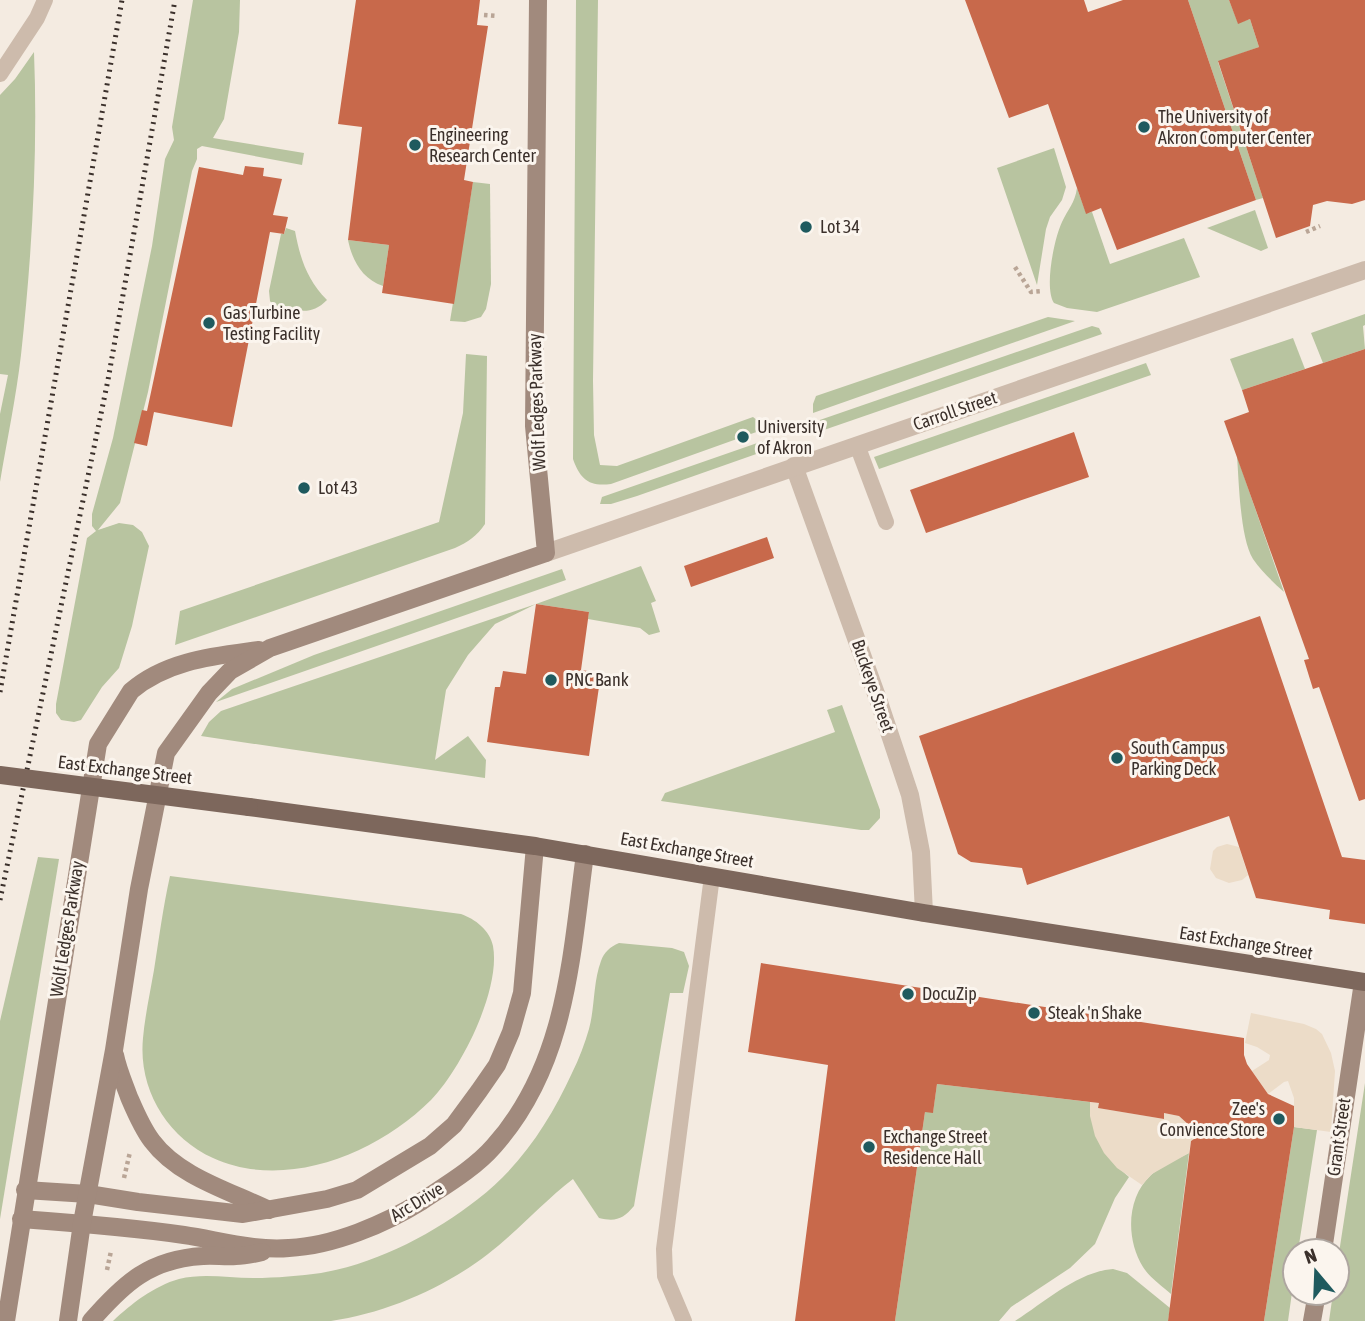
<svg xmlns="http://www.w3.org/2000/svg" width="1365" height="1321" font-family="'Asap Condensed',sans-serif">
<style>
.green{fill:#b8c4a0}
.plaza{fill:#ecdcc8}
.building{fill:#c8694b}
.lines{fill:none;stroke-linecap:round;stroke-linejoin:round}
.path{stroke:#b9a596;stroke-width:4.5;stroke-dasharray:3.5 3.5;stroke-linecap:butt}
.lane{stroke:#cdbbac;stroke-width:16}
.street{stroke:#cdbbac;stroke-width:18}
.secondary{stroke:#a18a7d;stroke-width:18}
.primary{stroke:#7d675c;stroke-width:18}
.rail{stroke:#3b302b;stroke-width:5;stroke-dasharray:2 5;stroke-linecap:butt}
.primary-bridge{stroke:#7d675c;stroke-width:18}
.poi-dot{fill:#1f5a5e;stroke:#fbf5ee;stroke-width:2.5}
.labels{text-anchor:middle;stroke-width:6;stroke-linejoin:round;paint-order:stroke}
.poi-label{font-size:18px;fill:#3b302b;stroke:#fbf5ee;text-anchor:start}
.street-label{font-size:18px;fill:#3b302b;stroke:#fbf5ee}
</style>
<rect width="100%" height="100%" fill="#f4ebe1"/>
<!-- green -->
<g class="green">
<polygon points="193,0 240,0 239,32 224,119 213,138 304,153 302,165 202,146 197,149 197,159 192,171 148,392 120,503 98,530 119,523 133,525 142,532 149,546 132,626 119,668 102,687 81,720 74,722 61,720 56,713 56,704 87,538 96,531 92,526 92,514 113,438 152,246 165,159 174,140 172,127"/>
<path d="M576,0h22l-5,381 1,54 6,30 17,1 136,-49 5,4 4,9 -151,54c-22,3 -31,-5 -38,-25z"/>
<polygon points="1188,0 1229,0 1238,23 1250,19 1259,47 1218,62 1263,198 1256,200"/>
<path d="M34,52c4,101 -2,203 -13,303 -5,43 -14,85 -21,127v-68l8,-39 -8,-1v-279l15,-16z"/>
<polygon points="1054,148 1066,187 1062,200 1050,217 1046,229 1037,285 997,168"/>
<polygon points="473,182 490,184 491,284 486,309 481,317 465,322 450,321"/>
<path d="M1077,188l9,25 6,-1 18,52 74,-26 16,39 -103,35 -30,-4 -13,-5c-10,-15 0,-64 8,-81 6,-13 13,-19 15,-34z"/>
<polygon points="1255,210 1268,248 1261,251 1207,228"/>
<path d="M286,228l9,3c5,27 12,49 32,69 -18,18 -31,9 -54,5l-3,-4 -1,-10 12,-57h3z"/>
<path d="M348,240l41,5 -6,41c-21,-7 -31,-26 -35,-46z"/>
<polygon points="1365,314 1365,325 1363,326 1365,349 1323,363 1311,333"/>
<polygon points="1048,317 1075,321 813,413 813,404 816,396"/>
<polygon points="1092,326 1099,328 1102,334 821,431 814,422"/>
<polygon points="1293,338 1305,369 1242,390 1230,359"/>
<path d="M466,354l21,2 -2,168c-8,12 -17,18 -30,24l-280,97 5,-34 259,-89 24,-109z"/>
<polygon points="1146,363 1151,375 879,469 874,457"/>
<polygon points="763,441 762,452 637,496 611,504 600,504 602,497"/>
<path d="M1237,456l47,136c-11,-10 -22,-20 -31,-33 -13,-21 -14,-77 -16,-103z"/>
<polygon points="641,566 656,601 651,603 660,632 649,635 640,628 588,619 589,612 536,604 495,624 468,655 446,690 435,760 468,736 486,760 485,778 201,736 209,722 221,711 536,604"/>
<polygon points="562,569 566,580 216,702 232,689 314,655"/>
<polygon points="842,705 880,810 880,818 869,830 861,830 661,801 665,793 835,732 827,710"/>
<polygon points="38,857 59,859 0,1219 0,1021"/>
<path d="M170,876l291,38c14,5 29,16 32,32 8,44 -32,123 -62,154 -54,54 -146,91 -218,58 -46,-21 -75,-69 -70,-120 2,-22 7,-45 11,-68 5,-31 9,-63 16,-94z"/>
<path d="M619,943l53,5 12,4 5,14 -6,27h-13l-36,213c-11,13 -18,16 -35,12l-26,-39c-30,23 -55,52 -85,75 -44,34 -102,59 -157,67h-218c18,-17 41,-35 66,-42 24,-6 49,-1 74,-1 22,0 47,-2 68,-5 57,-10 112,-39 157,-74 42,-32 72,-78 94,-126 7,-14 13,-30 17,-44 6,-22 4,-47 12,-68 3,-9 9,-14 18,-18z"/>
<polygon points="1365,1083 1365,1321 1329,1321 1333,1293 1337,1293 1337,1266"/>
<path d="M937,1084l153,18c0,23 21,61 39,75l-14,21 -20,46 -25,24 -59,39 -12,14h-104l30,-209h8z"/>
<polygon points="1294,1127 1317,1130 1298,1251 1295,1251 1295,1271 1288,1321 1264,1321"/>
<path d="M1189,1153l-18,141c-9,-8 -21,-16 -28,-27 -17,-27 -17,-69 8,-92 11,-10 26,-16 38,-22z"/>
<path d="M1113,1269l14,4 43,35 -2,13h-153c30,-19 62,-49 98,-52z"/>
</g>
<!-- plaza -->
<g class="plaza">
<polygon points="1227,844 1239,847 1248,875 1242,880 1229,883 1216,878 1210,869 1213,851 1217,847"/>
<polygon points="1251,1013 1304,1024 1316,1029 1322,1034 1331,1053 1335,1071 1331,1132 1294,1127 1294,1098 1288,1081 1284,1082 1268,1094 1252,1071 1269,1060 1270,1055 1257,1047 1245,1043"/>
<polygon points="1090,1102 1099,1103 1099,1108 1164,1119 1164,1113 1179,1116 1200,1135 1191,1141 1189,1153 1152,1174 1142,1185 1117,1168 1104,1153 1095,1136 1090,1116"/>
</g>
<!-- building -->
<g class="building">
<polygon points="356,0 480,0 477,25 488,26 464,180 473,182 454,304 382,293 389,245 348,240 362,127 338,124"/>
<polygon points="965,0 1084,0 1088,12 1123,0 1188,0 1256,200 1117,250 1101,208 1086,214 1048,104 1009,118"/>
<polygon points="1229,0 1365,0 1365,200 1352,204 1327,201 1313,205 1310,226 1276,238 1218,61 1259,47 1250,19 1238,24"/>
<polygon points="245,166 264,168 263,176 282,179 273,215 288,217 284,234 270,232 232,427 154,412 147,446 134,443 142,410 147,411 199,167 243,175"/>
<polygon points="1365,349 1365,799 1359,801 1319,687 1313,689 1304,660 1309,659 1224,421 1249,412 1242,390"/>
<polygon points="1074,432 1089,477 926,533 910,490"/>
<polygon points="767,537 774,558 691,587 684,566"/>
<polygon points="536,604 589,612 581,670 601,673 589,756 487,742 495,687 500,687 503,671 526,674"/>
<polygon points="1260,616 1342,857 1365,860 1365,924 1329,919 1330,910 1256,898 1229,816 1027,885 1022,868 971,862 958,854 919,736"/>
<polygon points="761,963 1244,1038 1244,1055 1247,1064 1268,1094 1294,1106 1294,1127 1264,1321 1168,1321 1191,1141 1200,1135 1179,1116 1164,1113 1164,1119 1098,1108 1099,1103 937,1084 933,1113 925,1112 895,1321 795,1321 828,1065 748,1052"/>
</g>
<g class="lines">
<!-- path -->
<g class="path">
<polyline points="484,15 497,16"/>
<polyline points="1306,232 1320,226"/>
<polyline points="1015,267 1031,292 1043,291"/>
<polyline points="124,1178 130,1152"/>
<polyline points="107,1270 111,1251"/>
</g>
<!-- lane -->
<g class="lane">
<polyline points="0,74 37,18 45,0"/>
<polyline points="857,445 886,522"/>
<polyline points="684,1321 665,1276 664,1249 712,876"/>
</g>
<!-- street -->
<g class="street">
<polyline points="794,466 879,702 910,795 921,852 924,913"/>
<polyline points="546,553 1365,270"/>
</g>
<!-- secondary -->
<g class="secondary">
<path d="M115,1055c3,15 9,28 14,42 6,14 13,31 23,44 27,36 78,50 117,69"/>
<polyline points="25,1190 88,1194 138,1202 243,1214 327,1199 357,1190 430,1146 454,1125 479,1091 497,1065 511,1032 522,993 535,846"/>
<path d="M21,1219c55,4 109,8 163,16 34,5 70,16 105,13 44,-2 96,-24 133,-47 24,-16 53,-33 72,-55 73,-82 77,-189 91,-292"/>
<polyline points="1323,1251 1363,982"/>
<path d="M6,1321l92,-577 33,-53c36,-31 84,-35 128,-41"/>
<polyline points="68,1321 82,1223 114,1050 139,889 166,753 209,693 230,671 270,648 546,553 534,426 538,0"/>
<path d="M91,1321c33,-38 59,-62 112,-65 11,-1 22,1 33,0 8,0 18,-2 26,-4"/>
<polyline points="1312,1321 1317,1293"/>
</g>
<!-- primary -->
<polyline class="primary" points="249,807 535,846 924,913 1365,982"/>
<!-- rail -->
<g class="rail">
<polyline points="0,692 122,0"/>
<polyline points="0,900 108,380 175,0"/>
</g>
<!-- primary-bridge -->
<polyline class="primary-bridge" points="0,775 249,807"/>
</g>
<!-- markers -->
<g class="poi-dot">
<circle cx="1144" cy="127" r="7"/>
<circle cx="415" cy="145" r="7"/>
<circle cx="806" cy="227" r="7"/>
<circle cx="209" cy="323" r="7"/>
<circle cx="743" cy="437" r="7"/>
<circle cx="304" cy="488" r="7"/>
<circle cx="551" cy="680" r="7"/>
<circle cx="1117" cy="758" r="7"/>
<circle cx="908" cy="994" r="7"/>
<circle cx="1034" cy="1013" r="7"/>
<circle cx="1279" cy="1119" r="7"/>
<circle cx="869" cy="1147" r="7"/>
</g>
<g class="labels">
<!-- poi labels -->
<g class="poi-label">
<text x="1158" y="123">The University of<tspan x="1158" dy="21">Akron Computer Center</tspan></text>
<text x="429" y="141">Engineering<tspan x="429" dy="21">Research Center</tspan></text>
<text x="820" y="233">Lot 34</text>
<text x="223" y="319">Gas Turbine<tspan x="223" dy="21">Testing Facility</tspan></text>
<text x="757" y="433">University<tspan x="757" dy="21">of Akron</tspan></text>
<text x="318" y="494">Lot 43</text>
<text x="565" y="686">PNC Bank</text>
<text x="1131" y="754">South Campus<tspan x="1131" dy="21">Parking Deck</tspan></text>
<text x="922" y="1000">DocuZip</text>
<text x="1048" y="1019">Steak 'n Shake</text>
<text x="1265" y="1115" text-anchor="end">Zee's<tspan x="1265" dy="21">Convience Store</tspan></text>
<text x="883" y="1143">Exchange Street<tspan x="883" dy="21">Residence Hall</tspan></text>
</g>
<!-- street labels -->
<g class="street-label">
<text transform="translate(537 402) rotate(-92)" y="6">Wolf Ledges Parkway</text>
<text transform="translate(955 411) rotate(-19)" y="6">Carroll Street</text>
<text transform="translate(873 686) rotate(71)" y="6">Buckeye Street</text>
<text transform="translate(125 770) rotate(7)" y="6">East Exchange Street</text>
<text transform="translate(687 850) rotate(10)" y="6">East Exchange Street</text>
<text transform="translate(67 929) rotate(-81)" y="6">Wolf Ledges Parkway</text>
<text transform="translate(1246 943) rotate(9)" y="6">East Exchange Street</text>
<text transform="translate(1339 1137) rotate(-82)" y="6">Grant Street</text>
<text transform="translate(417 1202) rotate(-31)" y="6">Arc Drive</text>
</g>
</g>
<!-- north arrow -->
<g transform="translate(1316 1272) rotate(341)"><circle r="33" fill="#fbf5ee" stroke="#aea6a0" stroke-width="2"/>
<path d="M0-5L12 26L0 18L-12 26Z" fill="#1f5a5e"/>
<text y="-10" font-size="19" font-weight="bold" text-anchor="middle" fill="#3b302b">N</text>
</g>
</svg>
